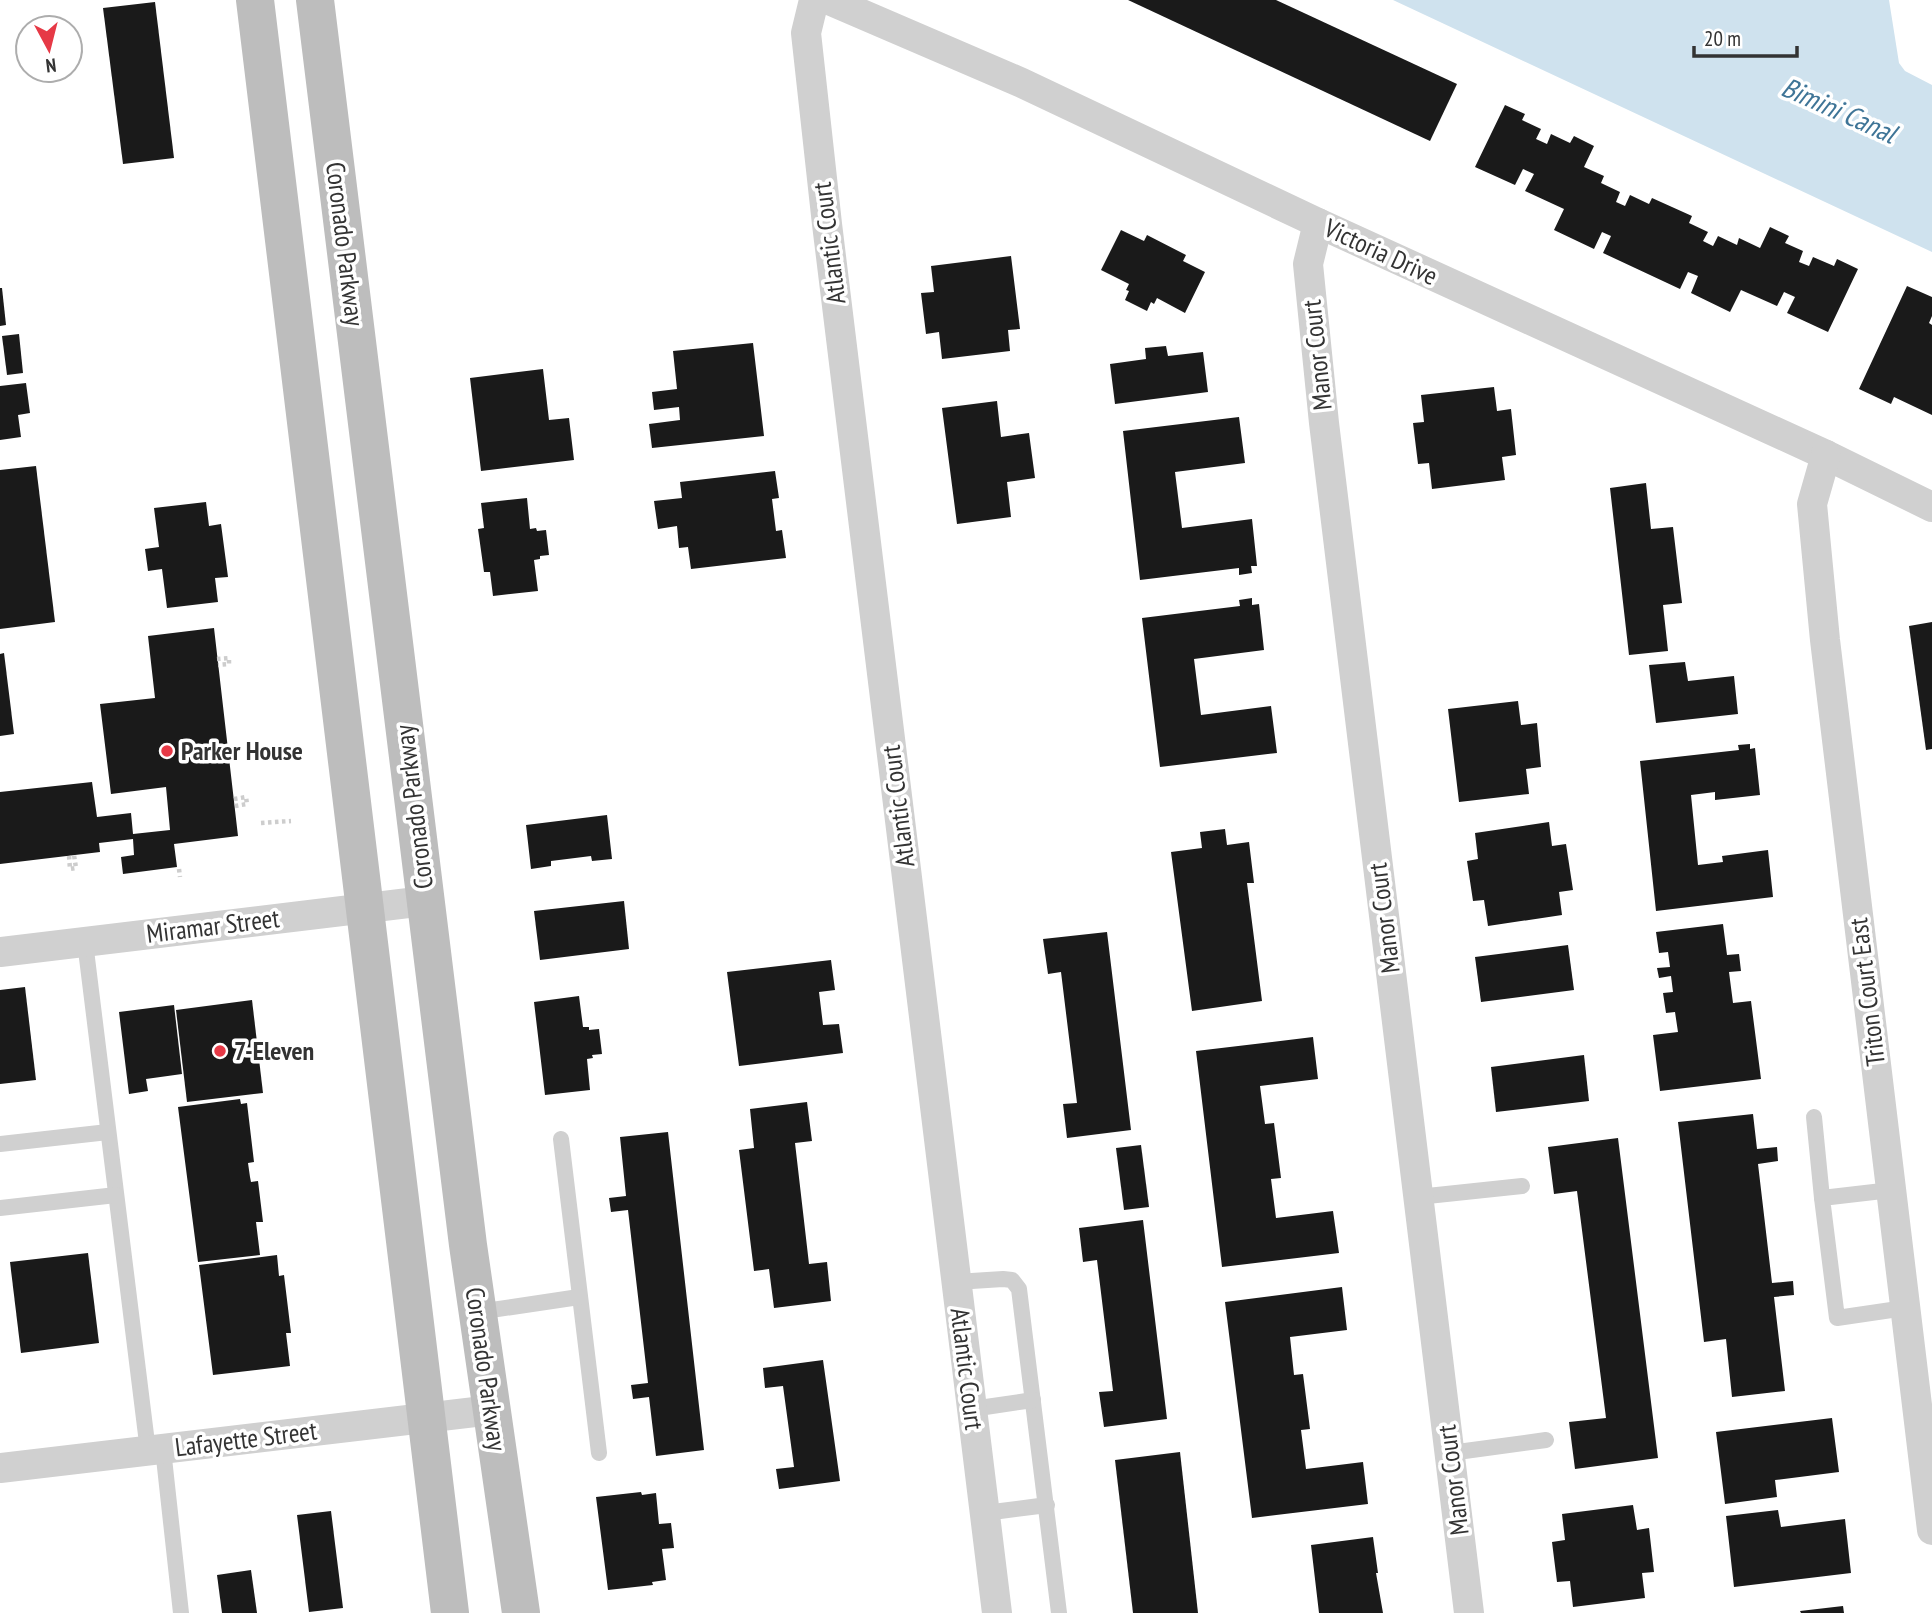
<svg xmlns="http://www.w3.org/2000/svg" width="1932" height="1613" font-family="'PT Sans Narrow',sans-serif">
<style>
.water{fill:#cfe2ee}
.building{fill:#1a1a1a}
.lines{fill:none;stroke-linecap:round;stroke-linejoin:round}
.path{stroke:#cdcdcd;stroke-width:4.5;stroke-dasharray:3.5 3.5;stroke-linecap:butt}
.lane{stroke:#d0d0d0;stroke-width:16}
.street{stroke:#d0d0d0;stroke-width:30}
.secondary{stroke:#bdbdbd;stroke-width:38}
.poi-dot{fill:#e63946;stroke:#fff;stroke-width:2.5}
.labels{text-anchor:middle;stroke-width:7;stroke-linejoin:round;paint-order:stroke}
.street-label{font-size:26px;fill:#333;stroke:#fff}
.poi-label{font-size:26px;font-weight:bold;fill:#333;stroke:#fff;text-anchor:start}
.water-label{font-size:28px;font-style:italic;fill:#3f7597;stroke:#fff}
</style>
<rect width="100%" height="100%" fill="#fff"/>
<!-- water -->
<polygon class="water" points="1393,0 1889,0 1899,63 1905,71 1932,85 1932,252"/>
<!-- building -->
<g class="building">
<polygon points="1128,0 1276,0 1457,84 1430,141"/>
<polygon points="155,2 174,158 123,164 103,8"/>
<polygon points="1505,105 1525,114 1522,120 1541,129 1536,139 1547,144 1551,134 1570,143 1574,136 1594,146 1584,167 1604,176 1601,183 1620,192 1616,202 1625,206 1630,195 1649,204 1652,198 1692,216 1689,223 1708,232 1703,241 1713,246 1718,236 1737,245 1739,238 1760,248 1770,227 1789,236 1785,243 1803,251 1799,262 1809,266 1813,257 1834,266 1837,259 1858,269 1828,332 1787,313 1795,297 1784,292 1777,306 1741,290 1730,312 1691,293 1698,276 1688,272 1680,289 1603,253 1611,236 1602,232 1594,249 1554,230 1564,209 1525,191 1534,174 1523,169 1515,185 1475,167"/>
<polygon points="1121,230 1144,241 1147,235 1186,255 1183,261 1205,272 1185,313 1157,298 1154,304 1151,302 1147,311 1125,300 1129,291 1126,290 1129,284 1101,270"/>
<polygon points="1011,256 1020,329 1008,330 1010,351 942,359 939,332 926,334 921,293 934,292 931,266"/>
<polygon points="1907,286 1932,297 1932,316 1929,323 1932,325 1932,415 1894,397 1891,404 1859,389"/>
<polygon points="0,288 2,288 6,325 0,326"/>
<polygon points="19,334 23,373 7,375 2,336"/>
<polygon points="753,343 764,436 652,448 649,424 680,420 679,407 654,410 652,392 677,389 673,351"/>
<polygon points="1166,346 1168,356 1203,352 1208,392 1115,404 1110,364 1146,359 1145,348"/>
<polygon points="543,369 549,420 569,418 574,460 481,471 470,378"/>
<polygon points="26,383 30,413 18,415 21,437 0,440 0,386"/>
<polygon points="1494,387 1497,411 1511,409 1516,455 1502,457 1505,480 1432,489 1429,463 1418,464 1413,423 1424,422 1421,395"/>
<polygon points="997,401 1001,437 1029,433 1035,478 1007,482 1011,517 957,524 942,408"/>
<polygon points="1239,417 1245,463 1175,472 1182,528 1252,519 1257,566 1251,566 1252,573 1239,575 1239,568 1140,580 1123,431"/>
<polygon points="36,466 55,622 0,629 0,470"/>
<polygon points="775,471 779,498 772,499 776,531 782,530 786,558 691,569 688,547 679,548 677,526 658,529 654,501 682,498 680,482"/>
<polygon points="1646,483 1651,529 1673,527 1682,603 1663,605 1668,651 1629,655 1610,488"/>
<polygon points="527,498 530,529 536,528 537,531 546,530 549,555 540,556 540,559 534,560 538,591 493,596 490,572 484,572 478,529 484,528 481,503"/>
<polygon points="206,502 209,526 221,524 228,577 215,578 218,602 167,608 162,569 148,571 145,549 159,547 154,508"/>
<polygon points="1252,598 1252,605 1259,604 1264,650 1194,659 1201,715 1271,706 1277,753 1160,767 1142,618 1240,606 1239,600"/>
<polygon points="1932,622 1932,749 1926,750 1909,626"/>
<polygon points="214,628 238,836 174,844 177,867 123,874 121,857 134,855 133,839 99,843 100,852 0,864 0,792 92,782 97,817 131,813 133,834 170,830 166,787 111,794 100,704 155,698 148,636"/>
<polygon points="4,653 14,734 0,736 0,654"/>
<polygon points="1685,662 1688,681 1734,676 1738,714 1656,723 1649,665"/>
<polygon points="1518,701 1521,725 1537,723 1541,767 1526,769 1529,794 1459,802 1448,709"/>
<polygon points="1750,744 1750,749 1755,748 1760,795 1715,800 1715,792 1691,795 1698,865 1723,862 1722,856 1768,850 1773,897 1656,911 1640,761 1739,750 1738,745"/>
<polygon points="607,815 612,859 592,861 591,856 551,861 551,866 531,869 526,825"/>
<polygon points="1549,822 1552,846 1566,844 1573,890 1559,892 1562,915 1488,926 1484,900 1473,901 1467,861 1478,859 1475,833"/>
<polygon points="1225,829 1227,845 1249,842 1254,883 1247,883 1262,1001 1192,1011 1171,852 1202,848 1200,832"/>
<polygon points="624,901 629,949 540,960 534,911"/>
<polygon points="1723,924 1727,955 1739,954 1741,971 1729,972 1733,1003 1751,1001 1761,1079 1660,1091 1653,1035 1678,1032 1675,1012 1666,1013 1663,993 1673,992 1671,976 1659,978 1657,968 1670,967 1668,952 1659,953 1656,932"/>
<polygon points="1107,932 1131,1130 1067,1138 1063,1104 1077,1103 1061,972 1048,974 1043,939"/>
<polygon points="1568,945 1574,990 1481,1002 1475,957"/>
<polygon points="831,960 835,990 819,992 823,1025 839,1024 843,1053 739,1066 727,972"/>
<polygon points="25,987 36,1080 0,1084 0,990"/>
<polygon points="579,996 583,1027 589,1027 589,1030 599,1029 602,1054 592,1055 593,1058 587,1059 590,1090 545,1095 534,1002"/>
<polygon points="252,1000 263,1093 187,1102 176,1010"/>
<polygon points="174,1005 182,1074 146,1079 148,1091 129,1094 119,1012"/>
<polygon points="1313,1037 1318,1079 1260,1086 1265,1124 1274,1123 1281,1178 1271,1179 1276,1218 1333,1211 1339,1253 1222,1267 1196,1051"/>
<polygon points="1584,1055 1589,1101 1496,1112 1491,1067"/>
<polygon points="240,1099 241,1104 247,1103 254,1162 248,1163 250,1177 251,1182 258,1181 263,1222 256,1222 260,1255 198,1262 178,1107"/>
<polygon points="807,1102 812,1141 795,1143 809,1264 827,1262 831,1301 774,1308 769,1269 754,1271 739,1150 754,1148 750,1109"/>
<polygon points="1753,1114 1757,1149 1777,1147 1778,1161 1758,1164 1772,1283 1793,1281 1794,1295 1774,1297 1785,1391 1732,1397 1726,1339 1704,1342 1678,1122"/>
<polygon points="668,1132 704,1450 656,1456 649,1397 633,1399 631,1385 648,1383 628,1210 611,1212 609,1198 626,1196 620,1137"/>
<polygon points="1618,1138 1658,1458 1575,1469 1569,1422 1606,1418 1577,1191 1554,1194 1548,1147"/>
<polygon points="1141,1145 1149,1207 1124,1210 1116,1148"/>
<polygon points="1143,1220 1167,1419 1104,1427 1099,1392 1113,1391 1097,1260 1083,1262 1079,1228"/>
<polygon points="88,1253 99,1343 21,1353 10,1262"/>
<polygon points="277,1255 279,1276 284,1275 291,1333 286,1333 290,1366 213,1375 199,1265"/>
<polygon points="1342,1287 1347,1330 1290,1337 1294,1375 1303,1374 1310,1429 1301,1430 1306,1469 1363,1462 1368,1504 1252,1518 1225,1302"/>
<polygon points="823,1360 840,1481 779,1489 776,1469 794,1467 783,1386 765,1388 763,1368"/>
<polygon points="1832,1418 1839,1472 1775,1480 1777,1497 1725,1504 1716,1432"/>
<polygon points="1180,1452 1198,1613 1133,1613 1115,1460"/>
<polygon points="641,1492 642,1495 656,1493 659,1524 671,1523 674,1548 662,1549 666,1580 652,1582 653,1585 608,1590 596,1497"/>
<polygon points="1633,1505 1637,1530 1649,1528 1654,1572 1642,1573 1645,1598 1573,1607 1570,1581 1557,1582 1552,1542 1565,1540 1562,1514"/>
<polygon points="1778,1510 1781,1527 1845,1519 1851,1573 1734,1587 1726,1516"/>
<polygon points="331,1511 343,1608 309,1612 297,1515"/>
<polygon points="1373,1537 1378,1573 1376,1573 1383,1613 1319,1613 1311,1545"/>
<polygon points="251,1570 257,1613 222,1613 217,1575"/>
<polygon points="1843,1606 1844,1613 1801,1613 1800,1611"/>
</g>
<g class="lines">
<!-- path -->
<g class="path">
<polyline points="217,659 229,658 229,664 218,665"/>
<polyline points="234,799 246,797 247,804 235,806"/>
<polyline points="261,823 291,821"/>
<polyline points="69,856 70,869 76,868 74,855"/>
<polyline points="179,869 180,877"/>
</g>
<!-- lane -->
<g class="lane">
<polyline points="85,942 148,1451"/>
<polyline points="1814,1117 1822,1198"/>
<polyline points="561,1139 599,1453"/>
<polyline points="0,1144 108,1132"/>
<polyline points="1891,1190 1822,1198 1837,1318 1905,1308"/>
<polyline points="1418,1197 1522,1186"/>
<polyline points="0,1208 116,1195"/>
<polyline points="956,1282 1003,1279 1012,1280 1019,1289 1059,1613"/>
<polyline points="478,1312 579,1297"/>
<polyline points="972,1409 1033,1400"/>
<polyline points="163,1449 181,1613"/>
<polyline points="1450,1453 1546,1440"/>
<polyline points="985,1513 1047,1505"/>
</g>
<!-- street -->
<g class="street">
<polyline points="814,0 806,33 827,224 997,1613"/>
<polyline points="829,0 1022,83 1318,223 1826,455 1932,507"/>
<polyline points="1318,223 1308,264 1324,423 1469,1613"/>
<polyline points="1826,455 1812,504 1825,640 1932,1530"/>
<polyline points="0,952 425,901"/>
<polyline points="0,1468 492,1410"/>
</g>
<!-- secondary -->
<g class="secondary">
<polyline points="255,0 450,1613"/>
<polyline points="315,0 468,1245 521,1613"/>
</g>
</g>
<!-- markers -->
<g class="poi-dot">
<circle cx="167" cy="751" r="7"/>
<circle cx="220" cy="1051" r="7"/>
</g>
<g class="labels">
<!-- street labels -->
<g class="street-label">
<text transform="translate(829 243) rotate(-97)" y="9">Atlantic Court</text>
<text transform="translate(345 244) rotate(83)" y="9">Coronado Parkway</text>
<text transform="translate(1381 252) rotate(25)" y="9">Victoria Drive</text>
<text transform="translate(1317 355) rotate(-96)" y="9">Manor Court</text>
<text transform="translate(898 806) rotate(-97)" y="9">Atlantic Court</text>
<text transform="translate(414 807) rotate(-97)" y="9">Coronado Parkway</text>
<text transform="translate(1384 918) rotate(-97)" y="9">Manor Court</text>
<text transform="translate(213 926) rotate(-7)" y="9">Miramar Street</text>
<text transform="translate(1867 992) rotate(-97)" y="9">Triton Court East</text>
<text transform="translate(486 1369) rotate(82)" y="9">Coronado Parkway</text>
<text transform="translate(967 1369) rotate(83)" y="9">Atlantic Court</text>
<text transform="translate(246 1439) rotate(-7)" y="9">Lafayette Street</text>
<text transform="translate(1453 1480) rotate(-97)" y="9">Manor Court</text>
</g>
<!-- poi labels -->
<g class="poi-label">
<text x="181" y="760">Parker House</text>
<text x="234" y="1060">7-Eleven</text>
</g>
<!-- water labels -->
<g class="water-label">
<text transform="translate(1839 110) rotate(24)" y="10">Bimini Canal</text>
</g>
</g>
<!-- north arrow -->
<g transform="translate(49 49) rotate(173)"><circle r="33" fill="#ffffff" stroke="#adadad" stroke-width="2"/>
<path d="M0-5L12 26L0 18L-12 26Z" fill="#e63946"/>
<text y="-10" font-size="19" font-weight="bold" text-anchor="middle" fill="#333333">N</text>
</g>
<!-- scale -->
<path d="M1694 46v10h103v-10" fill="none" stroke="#333333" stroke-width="3.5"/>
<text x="1704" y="46" font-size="21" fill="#333333" stroke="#ffffff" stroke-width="5" paint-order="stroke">20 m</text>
</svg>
